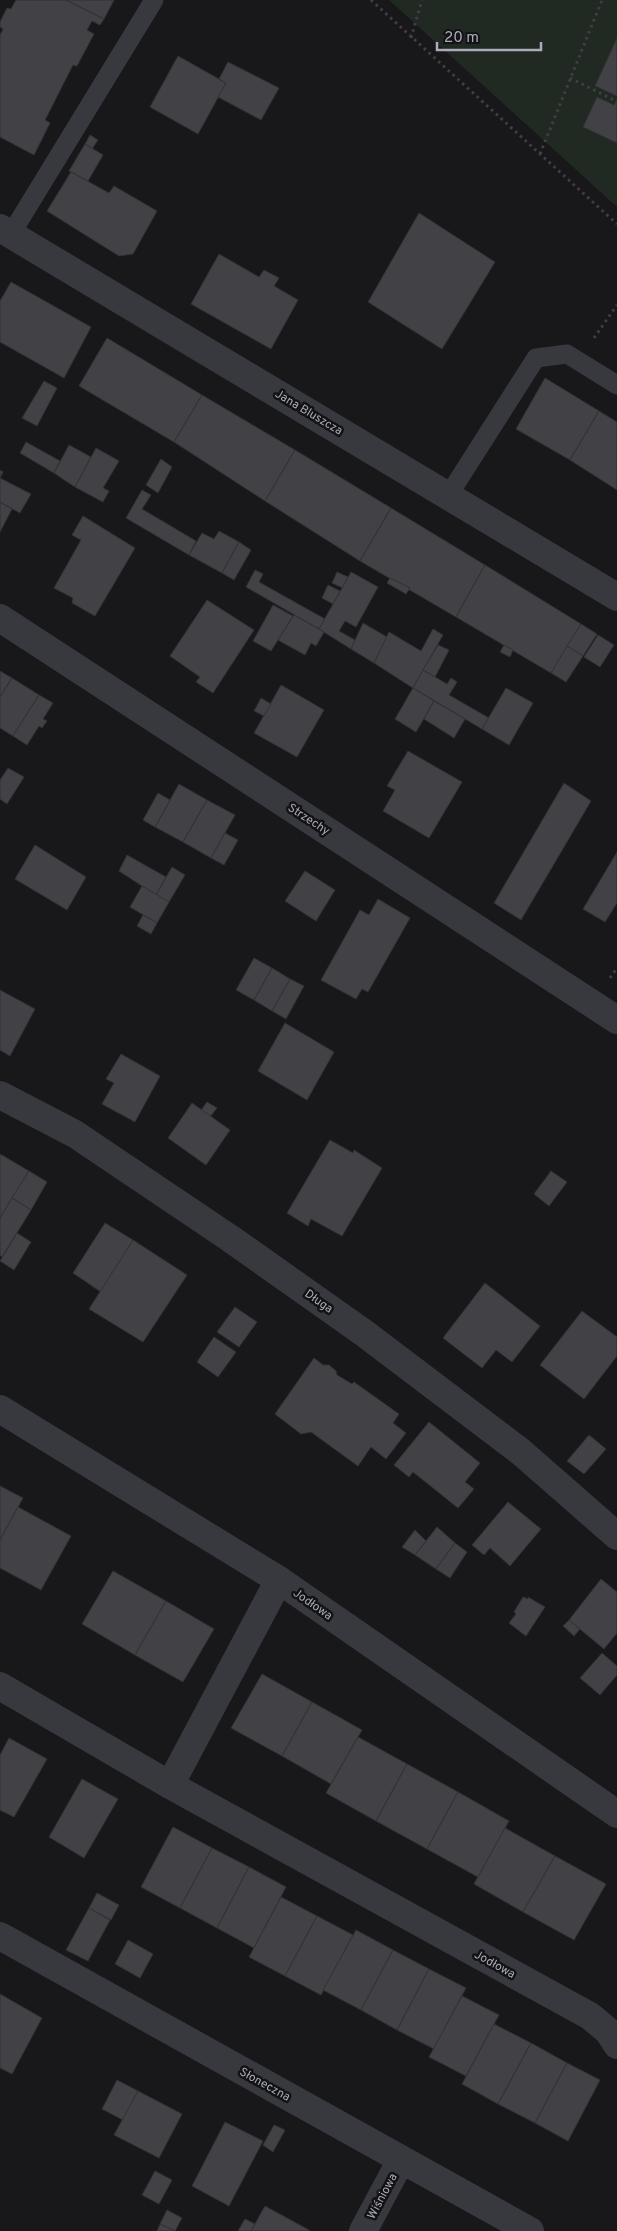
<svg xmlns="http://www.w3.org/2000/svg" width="617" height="2231" font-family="Overpass,sans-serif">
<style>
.green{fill:#212923}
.building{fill:#424146;stroke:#323135}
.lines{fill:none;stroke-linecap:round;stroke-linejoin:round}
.path{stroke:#3f3f45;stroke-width:3;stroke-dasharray:2.5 4;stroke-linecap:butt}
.service{stroke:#38393e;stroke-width:19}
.minor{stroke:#38393e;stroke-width:28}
.labels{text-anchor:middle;stroke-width:5;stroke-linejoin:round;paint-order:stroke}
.street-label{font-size:12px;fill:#aaacb8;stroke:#131214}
</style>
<rect width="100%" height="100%" fill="#181719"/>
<!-- green -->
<polygon class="green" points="389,0 617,0 617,207"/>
<!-- building -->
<g class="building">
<polygon points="16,0 66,0 104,19 100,25 92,21 87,30 94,34 77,66 73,65 45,120 50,123 34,155 0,137 0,35 3,29 0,27 0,22 7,8 11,9"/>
<polygon points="66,0 114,0 104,19"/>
<polygon points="617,38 617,96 595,86"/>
<polygon points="178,56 226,83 198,134 150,107"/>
<polygon points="228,62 279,88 261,120 218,97 226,83 219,79"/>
<polygon points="597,97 614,105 617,99 617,143 583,127"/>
<polygon points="90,135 98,140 92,149 85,144"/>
<polygon points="85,144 103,155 88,181 69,171"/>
<polygon points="71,172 109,193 114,186 157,211 133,254 119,256 47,211"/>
<polygon points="419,213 495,262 442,349 368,302"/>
<polygon points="219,254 259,277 264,270 279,278 274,286 298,300 271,349 191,304"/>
<polygon points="11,282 91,327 64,378 0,342 0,301"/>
<polygon points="107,338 202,395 174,442 79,386"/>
<polygon points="545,378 599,411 570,460 516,429"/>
<polygon points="44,381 57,388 37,426 22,418"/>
<polygon points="202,395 295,450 265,501 174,442"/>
<polygon points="599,411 617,422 617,490 570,460"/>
<polygon points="26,442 60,461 54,473 20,453"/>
<polygon points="69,445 91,457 75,487 54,473"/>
<polygon points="96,448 119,461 103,488 109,491 103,502 75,487"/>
<polygon points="295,450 391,508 360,561 265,501"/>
<polygon points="161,459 172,467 158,493 146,485"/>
<polygon points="0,470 3,472 0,478 31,494 20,513 0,502"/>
<polygon points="142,490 151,495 142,509 196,541 189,555 126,518"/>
<polygon points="0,502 12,509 0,532"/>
<polygon points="391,508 485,565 456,617 360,561"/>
<polygon points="83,516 135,548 95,616 72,603 73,598 54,588 81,540 72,535"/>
<polygon points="219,531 239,542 222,573 189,555 202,533 214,539"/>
<polygon points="239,542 251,550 234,580 222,573"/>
<polygon points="485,565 581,624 551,673 456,617"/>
<polygon points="255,570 263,574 259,582 325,619 319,629 246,587"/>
<polygon points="337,572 348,577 343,588 332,583"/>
<polygon points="351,572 378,587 356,627 345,621 339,631 355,640 351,649 319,629"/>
<polygon points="390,578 410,588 406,594 387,583"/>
<polygon points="328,585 340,591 333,604 322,598"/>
<polygon points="207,600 254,630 213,693 196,682 200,677 170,656"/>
<polygon points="273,605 293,616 271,651 253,641"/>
<polygon points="294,615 324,632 316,646 311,643 305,655 278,640"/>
<polygon points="363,623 387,637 374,663 351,649"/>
<polygon points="581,624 597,634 583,656 567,646"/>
<polygon points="433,629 443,635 413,688 374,663 389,632 421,651"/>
<polygon points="598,635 614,645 600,667 584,657"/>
<polygon points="438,645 449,650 435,677 423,670"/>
<polygon points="504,645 513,650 510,657 500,652"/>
<polygon points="567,646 583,656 566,682 551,673"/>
<polygon points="423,670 447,684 451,678 457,682 449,695 489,718 482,729 413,688"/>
<polygon points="0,671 12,678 0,697"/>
<polygon points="12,678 39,695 13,736 0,728 0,697"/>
<polygon points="281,685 324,710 297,757 254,733"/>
<polygon points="413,688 434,701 416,732 395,719"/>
<polygon points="506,688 533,703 509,745 482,729"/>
<polygon points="39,695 53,703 43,719 47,721 42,728 39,726 27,745 13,736"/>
<polygon points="261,698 271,704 264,716 254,711"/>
<polygon points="434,701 465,719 454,738 424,719"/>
<polygon points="408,751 462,782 429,838 383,811 395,790 387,786"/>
<polygon points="8,768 24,777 7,804 0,799 0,780"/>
<polygon points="564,783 591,801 521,920 494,903"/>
<polygon points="179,784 207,800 183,842 155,827"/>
<polygon points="158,793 170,800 155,827 143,820"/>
<polygon points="207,800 235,815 211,858 183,842"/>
<polygon points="225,833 238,840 224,865 211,858"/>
<polygon points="35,845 86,877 67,910 15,879"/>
<polygon points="617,852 617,903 605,922 583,909"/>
<polygon points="127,855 166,877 156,895 119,871"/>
<polygon points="172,867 185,875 169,902 156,895"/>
<polygon points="305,871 335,890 316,921 285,901"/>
<polygon points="142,886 169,902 157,923 130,907"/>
<polygon points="378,899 410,918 368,992 362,989 356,999 321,980 360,910 369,915"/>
<polygon points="143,915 157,923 151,934 137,926"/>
<polygon points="254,958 272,968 254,1000 236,990"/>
<polygon points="272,968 290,979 272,1011 254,1000"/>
<polygon points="290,979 304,986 286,1019 272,1011"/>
<polygon points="0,990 35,1009 10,1056 0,1050"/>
<polygon points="285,1023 334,1052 307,1100 258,1071"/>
<polygon points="121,1054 160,1076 135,1122 102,1104 114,1083 106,1079"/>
<polygon points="207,1102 217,1108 210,1117 201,1110"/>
<polygon points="192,1103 230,1130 206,1165 168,1138"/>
<polygon points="330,1140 353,1153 354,1150 382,1168 342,1236 311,1219 308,1226 287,1213"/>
<polygon points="0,1154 29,1171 0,1218"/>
<polygon points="29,1171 47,1182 31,1210 12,1198"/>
<polygon points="551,1171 567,1182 549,1206 534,1194"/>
<polygon points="12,1198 31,1210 2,1257 0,1255 0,1218"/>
<polygon points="105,1223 133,1240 101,1292 73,1273"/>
<polygon points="17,1233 31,1242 14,1270 0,1261"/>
<polygon points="133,1240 187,1275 143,1342 89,1309"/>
<polygon points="485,1283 540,1326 512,1362 496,1350 482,1368 443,1338"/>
<polygon points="235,1307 257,1322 239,1347 217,1332"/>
<polygon points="582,1311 617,1337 617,1356 584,1399 540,1365"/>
<polygon points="214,1337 236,1352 218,1377 197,1362"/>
<polygon points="314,1358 323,1365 329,1365 336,1371 337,1375 352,1384 354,1382 399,1414 393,1423 406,1433 386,1459 371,1447 358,1466 311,1432 301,1434 275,1414"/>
<polygon points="429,1422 480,1463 465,1482 474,1489 458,1508 413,1472 409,1477 394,1465"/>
<polygon points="589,1435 606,1449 584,1474 567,1461"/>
<polygon points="0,1486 23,1498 0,1540"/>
<polygon points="508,1502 541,1529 510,1566 490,1548 484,1555 472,1545"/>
<polygon points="18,1507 71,1536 41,1590 0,1568 0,1540"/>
<polygon points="437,1527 455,1543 436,1569 415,1555"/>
<polygon points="415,1530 426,1541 415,1555 402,1547"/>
<polygon points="455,1543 467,1552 450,1578 436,1569"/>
<polygon points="113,1571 166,1601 135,1655 82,1624"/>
<polygon points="601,1579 617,1592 617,1633 604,1649 569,1620"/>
<polygon points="523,1597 528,1599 528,1597 545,1607 526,1636 509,1623 516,1614 514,1612"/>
<polygon points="166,1601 214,1629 183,1682 135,1655"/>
<polygon points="569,1620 580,1629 574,1636 563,1626"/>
<polygon points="602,1653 617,1666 617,1675 600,1695 580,1678"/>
<polygon points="262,1674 312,1702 282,1756 231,1728"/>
<polygon points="312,1702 362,1730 331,1784 282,1756"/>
<polygon points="358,1737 407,1764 376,1821 326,1793"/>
<polygon points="9,1738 47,1759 14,1817 0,1810 0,1755"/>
<polygon points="407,1764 458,1792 427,1849 376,1821"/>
<polygon points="82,1779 118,1799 84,1858 49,1837"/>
<polygon points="458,1792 509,1821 478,1877 427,1849"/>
<polygon points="173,1827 212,1848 180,1908 141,1887"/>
<polygon points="505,1828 555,1856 523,1912 474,1884"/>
<polygon points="212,1848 249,1867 217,1928 180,1908"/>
<polygon points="555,1856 606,1884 574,1940 523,1912"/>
<polygon points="249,1867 286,1887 254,1948 217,1928"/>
<polygon points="97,1893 119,1905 111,1920 89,1908"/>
<polygon points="281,1897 317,1916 285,1976 249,1957"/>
<polygon points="89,1908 110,1920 88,1961 66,1950"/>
<polygon points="317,1916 353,1935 321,1995 285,1976"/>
<polygon points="356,1930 393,1950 361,2010 323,1990"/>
<polygon points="128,1940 153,1954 140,1978 115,1964"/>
<polygon points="393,1950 429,1969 397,2030 361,2010"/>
<polygon points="429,1969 466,1988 434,2049 397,2030"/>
<polygon points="0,1994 42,2018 12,2074 0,2068"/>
<polygon points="462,1996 499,2015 466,2076 429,2057"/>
<polygon points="494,2024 531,2043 498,2104 462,2084"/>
<polygon points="531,2043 567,2063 535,2123 498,2104"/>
<polygon points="567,2063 600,2080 568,2141 535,2123"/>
<polygon points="117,2080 138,2091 123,2120 102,2109"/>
<polygon points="138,2091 182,2114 159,2158 114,2135"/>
<polygon points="225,2122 263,2141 229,2206 192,2186"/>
<polygon points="274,2125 285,2130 273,2152 263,2145"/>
<polygon points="155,2171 172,2180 159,2204 142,2195"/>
<polygon points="265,2206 309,2230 309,2231 251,2231"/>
<polygon points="167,2210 182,2218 175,2231 160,2224"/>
<polygon points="245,2219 255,2224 251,2231 238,2231"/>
<polygon points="160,2224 175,2231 157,2231"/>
</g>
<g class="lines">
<!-- path -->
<g class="path">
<polyline points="371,0 617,224"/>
<polyline points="411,38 422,0"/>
<polyline points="570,78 616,101"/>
<polyline points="540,154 602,0"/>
<polyline points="594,338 617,305"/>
<polyline points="610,978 617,968"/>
</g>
<!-- service -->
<g class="service">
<polyline points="11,234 154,0"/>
<polyline points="448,496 536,358 567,354 617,385"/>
</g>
<!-- minor -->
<g class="minor">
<polyline points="0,228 617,597"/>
<polyline points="0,618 617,1020"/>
<polyline points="0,1095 75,1134 231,1239 364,1333 521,1452 617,1536"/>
<polyline points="0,1409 279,1580 617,1814"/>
<polyline points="0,1686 170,1785 590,2016 608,2031 617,2045"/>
<polyline points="170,1785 279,1580"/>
<polyline points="0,1936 530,2231"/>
<polyline points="363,2231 401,2160"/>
</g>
</g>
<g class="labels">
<!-- street labels -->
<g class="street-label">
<text transform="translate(309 412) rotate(31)" y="4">Jana Bluszcza</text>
<text transform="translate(309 819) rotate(33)" y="4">Strzechy</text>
<text transform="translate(319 1301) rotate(35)" y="4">Długa</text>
<text transform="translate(313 1604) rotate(35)" y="4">Jodłowa</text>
<text transform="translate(495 1964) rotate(29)" y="4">Jodłowa</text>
<text transform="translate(265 2084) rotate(29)" y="4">Słoneczna</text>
<text transform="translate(382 2196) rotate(-62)" y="4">Wiśniowa</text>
</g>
</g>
<!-- scale -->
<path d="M437 42v8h104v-8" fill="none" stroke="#aaacb8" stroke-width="2.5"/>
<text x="444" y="42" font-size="15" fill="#aaacb8" stroke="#131214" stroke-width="4" paint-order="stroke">20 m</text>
</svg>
